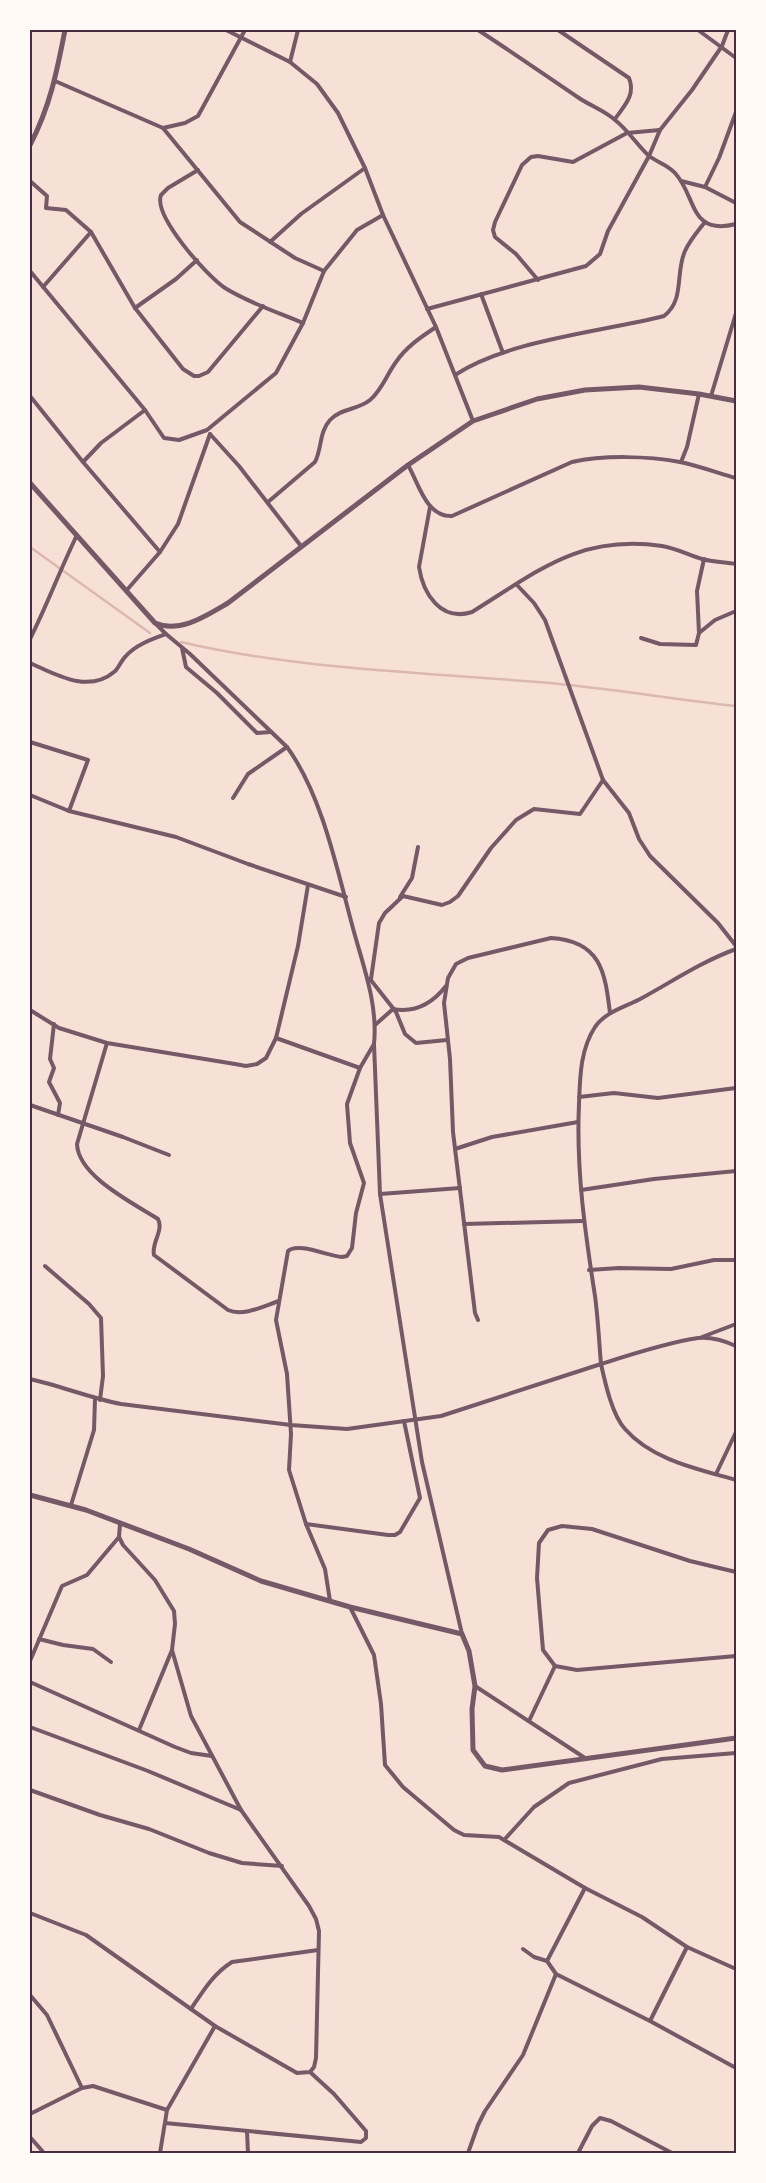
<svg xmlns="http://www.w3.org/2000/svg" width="766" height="2183" font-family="Lora,serif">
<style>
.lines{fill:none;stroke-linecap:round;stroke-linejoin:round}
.stream{stroke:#dcb8b0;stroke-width:2.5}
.minor{stroke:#755966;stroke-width:4}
.tertiary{stroke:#755966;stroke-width:5}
.neatline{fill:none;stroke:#4a2c40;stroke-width:2}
</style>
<rect width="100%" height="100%" fill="#f7e1d7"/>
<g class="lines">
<!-- stream -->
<g class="stream">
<polyline points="30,547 150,633"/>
<path d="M181,642c114,27 240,30 356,40 67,5 133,17 199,24"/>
</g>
<!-- minor -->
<g class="minor">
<polyline points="226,30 290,62 317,84 338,113 365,168 383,215 436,327 473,421"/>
<path d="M478,30c34,22 67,45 101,68 12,8 26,13 36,22 13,10 22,25 34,36 8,6 19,9 26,17 22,24 14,63 61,51"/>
<path d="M558,30l71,48c7,17 -5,28 -14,41"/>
<polyline points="698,30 736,58"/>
<polyline points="290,62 298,30"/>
<polyline points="55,81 163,128 240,222 295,258 324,271"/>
<polyline points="163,128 185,123 198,116 245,30"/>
<path d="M198,170l-30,18 -7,7c-8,21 46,81 64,93 24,15 52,24 78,35"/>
<polyline points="30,181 47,196 46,208 66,210 91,232 135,308 183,369 194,376 199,376 208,372 263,306"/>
<polyline points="681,181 705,187 736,203"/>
<polyline points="705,187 719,158 736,112"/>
<polyline points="270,242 301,214 365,168"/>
<polyline points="30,271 145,410 164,438 179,440 207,430 276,373 303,323 324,271 357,230 383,215"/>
<polyline points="538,280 516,254 495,237 493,230 495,222 522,165 531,157 538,156 573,162 627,133 660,130"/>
<polyline points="43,287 91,232"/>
<polyline points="481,294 503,353"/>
<polyline points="135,308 176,279 197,260"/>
<polyline points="427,309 586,266 600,254 608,231 649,156 660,130 692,90 722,46 728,30"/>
<path d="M455,375c53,-35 146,-43 209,-59 21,-16 11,-43 21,-65 5,-11 13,-20 20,-29"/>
<polyline points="30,396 83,462 160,552"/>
<polyline points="711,396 736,313"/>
<polyline points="210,434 239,466 301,546"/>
<polyline points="83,462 101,443 145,410"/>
<polyline points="681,462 687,447 699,394"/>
<path d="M408,465c11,19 18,52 44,51l120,-54c31,-7 76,-6 108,0 19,4 38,11 56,16"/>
<path d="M268,502l47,-40c7,-13 4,-30 15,-42 11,-12 28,-10 40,-20 12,-10 17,-26 26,-38 10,-15 25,-25 40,-35"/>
<path d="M430,507l-11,60c4,27 22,55 53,45 65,-40 107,-78 190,-66 13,2 27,9 40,13 11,3 23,3 34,5"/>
<polyline points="517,585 534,603 545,620 603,780 629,813 639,839 650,856 718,923 736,946"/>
<polyline points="126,591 160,552 178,524 210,434"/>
<path d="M155,623l11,11 24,20 97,93c36,49 51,127 67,185 10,36 24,74 20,112l6,150 42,268 40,172"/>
<polyline points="699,633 697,591 704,559"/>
<polyline points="641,638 660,644 696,645 699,633 715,620 736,611"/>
<path d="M30,639c17,-34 30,-69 47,-104"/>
<polyline points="182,648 186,667 217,693 257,733 271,732"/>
<path d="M30,663c25,11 58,31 84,9 4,-3 7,-11 11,-15 10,-12 27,-18 41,-23"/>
<polyline points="30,742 88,760 69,811"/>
<polyline points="30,795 69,811 176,837 248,864 346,897"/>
<polyline points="233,798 248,774 287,747"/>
<polyline points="400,897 412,878 418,847"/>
<path d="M736,949c-33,12 -63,32 -94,49 -16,9 -36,13 -47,29 -15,23 -15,51 -16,77 -3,65 6,128 16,192 3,22 4,45 6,68 28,-9 68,-22 97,-26 12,-1 27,3 38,8"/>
<polyline points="370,979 396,1012 405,1034 416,1043 447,1040"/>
<polyline points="371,979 379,923 385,913 403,896 442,905 450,902 458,896 491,848 516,820 534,809 580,814 603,780"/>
<polyline points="30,1010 59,1028 107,1043 235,1064 246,1066 257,1064 266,1058 276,1038 298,946 308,885"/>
<polyline points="54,1024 50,1059 54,1068 49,1082 60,1103 58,1115"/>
<path d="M375,1025l18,-16c22,4 39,-5 53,-23"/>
<polyline points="276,1038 360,1068"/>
<path d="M107,1043l-30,101c1,32 56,59 81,75 6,12 -7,24 -4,36l74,55c15,7 36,-4 51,-9"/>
<polyline points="579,1097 614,1093 658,1098 736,1088"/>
<polyline points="30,1105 123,1137 169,1155"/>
<polyline points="455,1149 492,1137 578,1122"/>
<polyline points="581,1190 654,1179 736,1171"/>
<polyline points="380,1194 460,1188"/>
<polyline points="464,1224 583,1221"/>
<polyline points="45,1266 89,1304 101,1318 103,1376 100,1400"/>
<polyline points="589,1270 619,1268 671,1269 714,1260 736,1260"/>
<path d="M478,1320l-3,-7 -22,-181 -3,-73 -6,-56 4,-25 8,-14 12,-6 83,-20c50,3 54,34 59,75"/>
<polyline points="702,1337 736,1324"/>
<path d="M30,1379c31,7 60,19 91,25l170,21 56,4 94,-13 160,-52c4,18 11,51 24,65 27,31 73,40 111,51"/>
<polyline points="716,1474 736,1432"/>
<polyline points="71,1505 94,1430 95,1399"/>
<polyline points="306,1524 388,1535 395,1535 400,1532 420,1498 404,1421"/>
<polyline points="736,1572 690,1561 592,1529 562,1526 548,1530 539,1543 537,1578 543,1650 555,1666 577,1670 736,1656"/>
<path d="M330,1601l-5,-32 -19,-45 -17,-54 2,-36 -4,-60 -11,-54 12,-69c10,-9 40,5 54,6l5,-1 5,-8 4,-35 8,-30 -14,-40 -3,-39 13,-36 14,-24"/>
<polyline points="350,1607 374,1655 381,1704 385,1765 403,1787 454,1830 464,1835 499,1837 504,1840 585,1888 642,1917 687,1947 736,1969"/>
<polyline points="39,1639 63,1645 93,1649 111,1662"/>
<polyline points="30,1661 62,1586 87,1575 119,1537"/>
<polyline points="30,1682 175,1747 191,1753 212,1756"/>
<polyline points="475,1686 585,1758"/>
<polyline points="529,1721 555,1666"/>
<polyline points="30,1727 148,1771 241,1810"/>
<polyline points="139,1730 172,1650"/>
<polyline points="30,1790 100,1815 149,1829 209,1853 242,1863 282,1866"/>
<polyline points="30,1813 30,1819"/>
<polyline points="504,1840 534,1807 569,1783 662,1759 736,1753"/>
<polyline points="30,1913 86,1935 215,2026 297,2073 310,2072 314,2067 316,2058 319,1931 316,1919 309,1906 241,1810 191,1716 172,1650 175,1624 174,1611 155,1580 123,1545 119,1537 120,1524"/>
<polyline points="523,1949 534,1957 547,1961 556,1974 650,2021 736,2068"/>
<polyline points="547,1961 585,1888"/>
<polyline points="30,1995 47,2015 82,2088"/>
<path d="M191,2009c12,-18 22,-35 41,-47l86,-12"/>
<polyline points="650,2021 687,1947"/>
<polyline points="30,2114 82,2088 93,2086 167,2110"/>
<polyline points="165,2123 361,2142 366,2138 366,2131 334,2094 310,2072"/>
<polyline points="247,2131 248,2153"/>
<polyline points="30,2137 44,2153"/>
<polyline points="160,2153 167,2110 215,2026"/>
<polyline points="468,2153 478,2125 485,2111 523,2055 556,1974"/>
<polyline points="578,2153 592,2126 600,2118 611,2121 672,2153"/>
</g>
<!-- tertiary -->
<g class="tertiary">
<path d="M30,145c20,-38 27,-74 35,-115"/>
<path d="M30,483l125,140c25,11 52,-8 73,-20l180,-138 65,-44 64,-22 48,-9 54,-3 60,7 37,7"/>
<polyline points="30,1495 86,1510 189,1549 261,1581 350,1607 462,1634 469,1651 475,1686 472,1709 473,1750 485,1766 502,1770 736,1738"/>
</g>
</g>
<!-- border -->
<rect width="766" height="2183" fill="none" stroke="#fffaf5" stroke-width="62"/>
<rect x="31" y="31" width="704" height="2121" class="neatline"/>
</svg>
